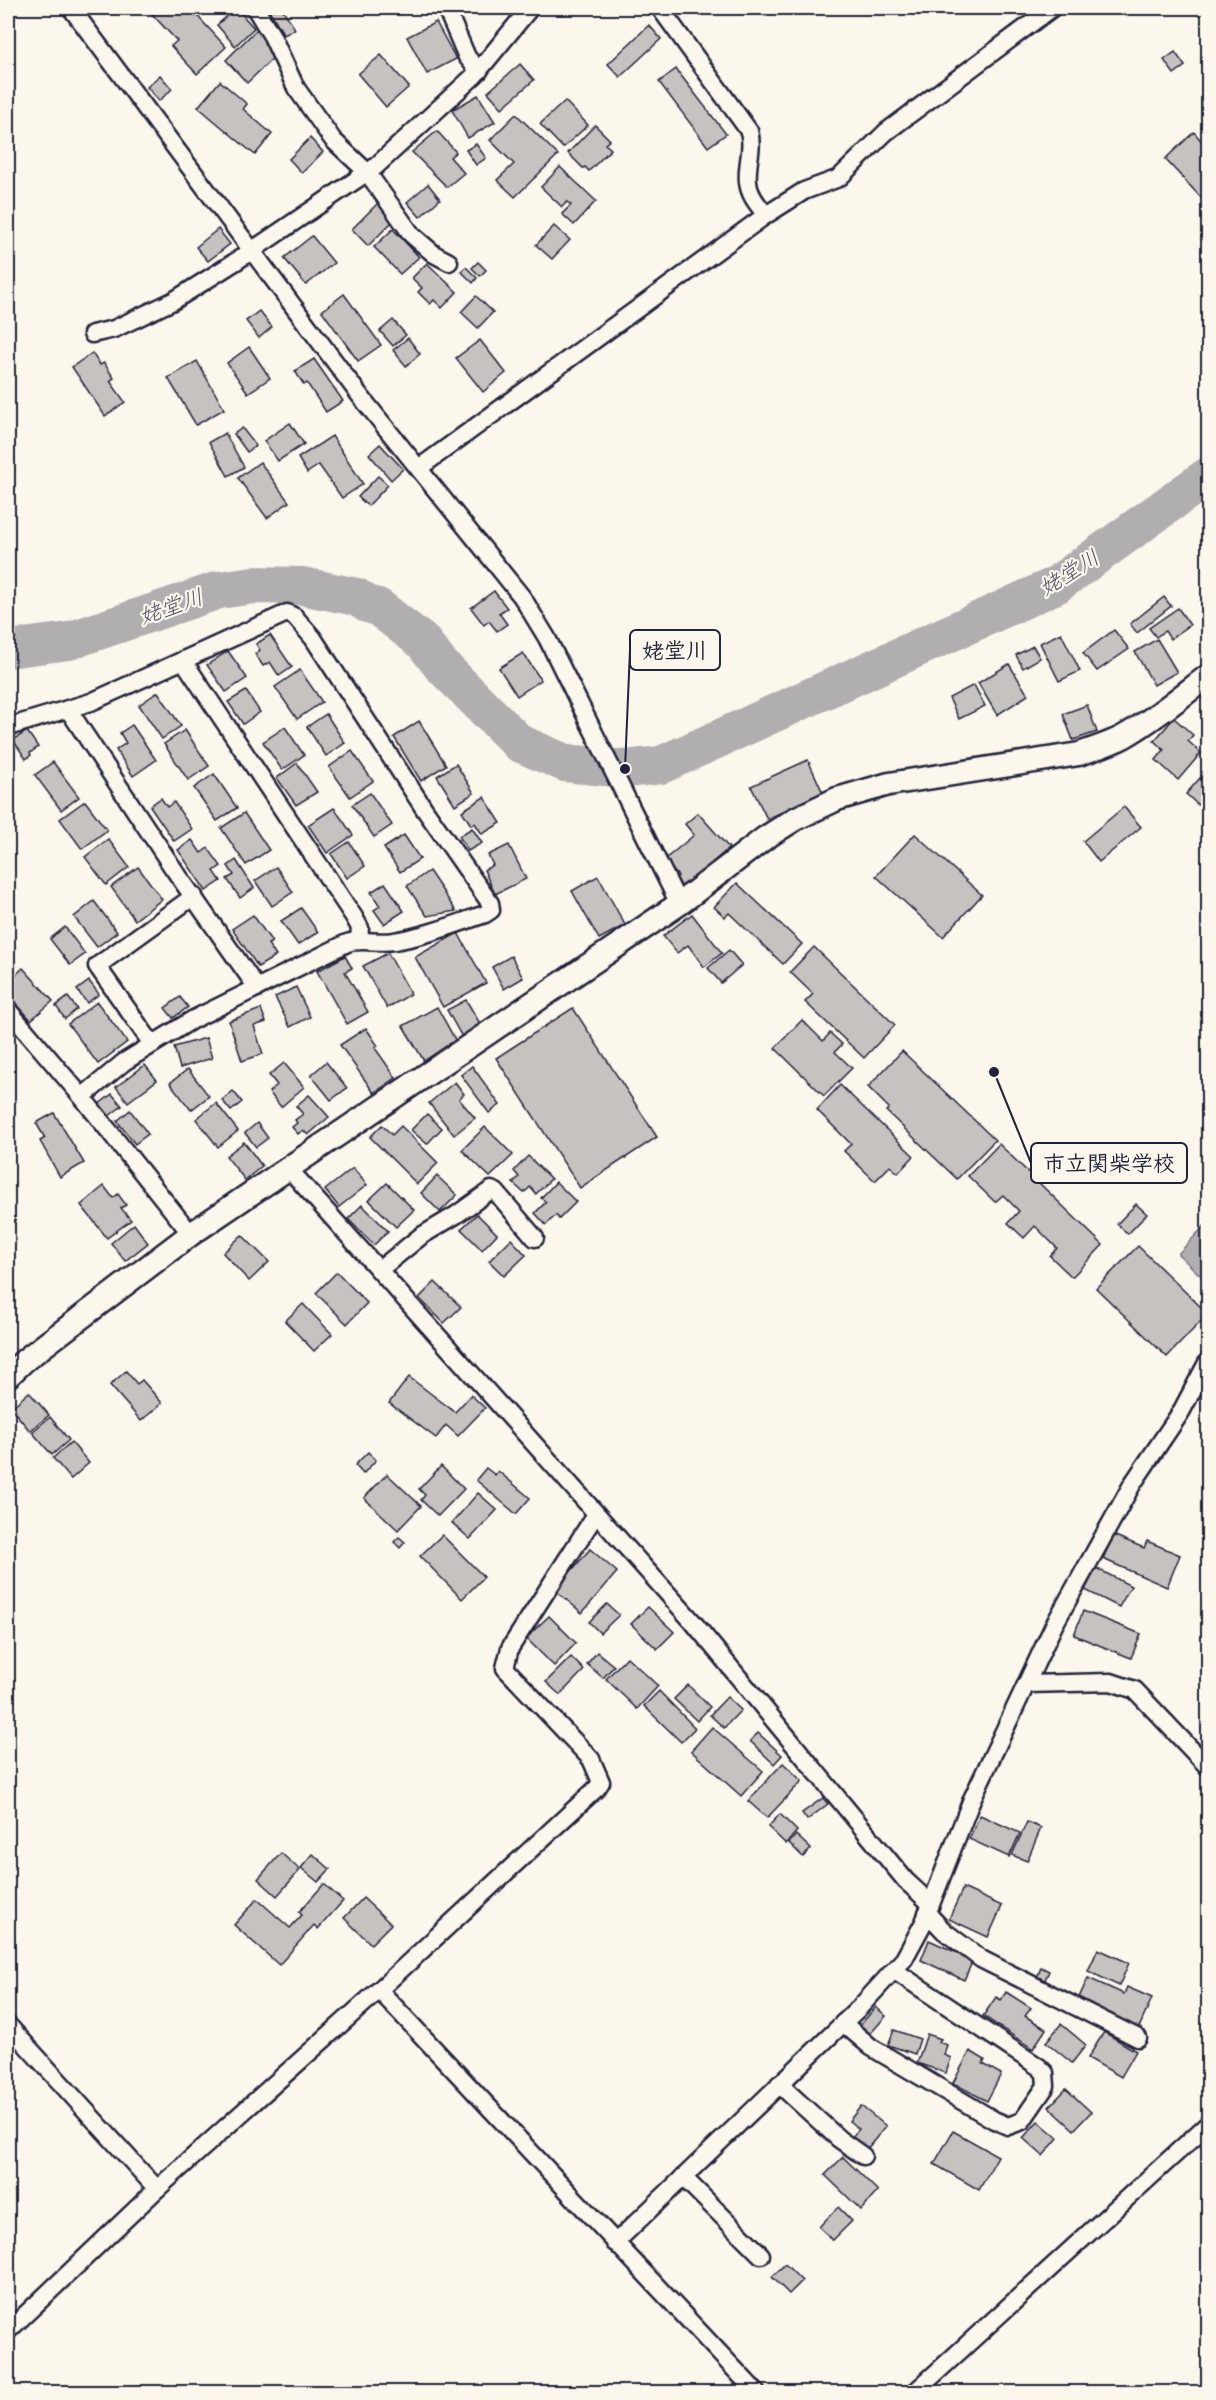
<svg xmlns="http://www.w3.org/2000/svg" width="1216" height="2400" font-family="Dekko,'Klee One',sans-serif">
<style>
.water{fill:#b1aeb0;stroke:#787681;stroke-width:1.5}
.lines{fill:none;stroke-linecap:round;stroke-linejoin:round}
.river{stroke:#b1aeb0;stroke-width:38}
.building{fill:#c6c2c0;stroke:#22223b;stroke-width:1.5}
.street-casing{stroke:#22223b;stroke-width:21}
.secondary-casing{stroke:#22223b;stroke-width:27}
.street{stroke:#fbf7ec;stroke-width:16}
.secondary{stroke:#fbf7ec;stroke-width:22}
.labels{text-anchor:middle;stroke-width:4.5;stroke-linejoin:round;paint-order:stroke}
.water-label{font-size:22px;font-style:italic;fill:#545364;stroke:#fbf7ec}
.leader{fill:none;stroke:#22223b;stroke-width:2}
.callout-dot{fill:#22223b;stroke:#fbf7ec;stroke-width:2}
.callout{fill:#fbf7ec;stroke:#22223b;stroke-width:2}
.callout-label{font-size:22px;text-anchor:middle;font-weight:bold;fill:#22223b}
</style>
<rect width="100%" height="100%" fill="#fbf7ec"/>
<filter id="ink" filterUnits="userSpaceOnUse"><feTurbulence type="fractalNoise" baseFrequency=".0167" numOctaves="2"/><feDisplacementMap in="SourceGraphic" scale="12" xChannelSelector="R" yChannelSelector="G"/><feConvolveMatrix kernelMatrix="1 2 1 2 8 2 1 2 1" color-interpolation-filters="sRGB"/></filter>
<g filter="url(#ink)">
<!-- water -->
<polygon class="water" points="1208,1222 1208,1272 1203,1278 1178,1254"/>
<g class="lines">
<!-- river -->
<polyline class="river" points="8,649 69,641 219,590 254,585 302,586 357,597 367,604 378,607 423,642 440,664 519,743 565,763 625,769 661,765 1056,585 1208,476"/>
</g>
<!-- building -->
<g class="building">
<polygon points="134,8 145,8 140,14"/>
<polygon points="160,8 190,8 226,47 197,74 171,46 177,41 152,14"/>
<polygon points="236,8 254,28 235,46 217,25"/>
<polygon points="268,8 282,8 295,29 284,35"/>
<polygon points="436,22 456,59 427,74 407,37"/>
<polygon points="649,25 661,39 620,77 608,64"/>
<polygon points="257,29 268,40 264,44 276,55 247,83 226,60"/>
<polygon points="1175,52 1185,66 1174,74 1164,60"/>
<polygon points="381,55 409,87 386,107 358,74"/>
<polygon points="520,64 534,80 502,108 488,92"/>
<polygon points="676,69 726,134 708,147 659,82"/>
<polygon points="160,75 172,89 159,101 147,87"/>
<polygon points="220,81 247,104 243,109 272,134 255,155 198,107"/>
<polygon points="478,95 495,122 468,138 452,110"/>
<polygon points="565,101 588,125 563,148 540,124"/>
<polygon points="516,114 558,155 515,197 497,180 514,164 490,140"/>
<polygon points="595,125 610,140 605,144 611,149 589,171 585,167 583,168 568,153"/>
<polygon points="437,131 456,152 450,157 464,173 447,187 412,152"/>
<polygon points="1194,132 1202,142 1207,137 1208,139 1208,205 1165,159"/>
<polygon points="310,138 323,152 302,173 289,159"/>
<polygon points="476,144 486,158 476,165 466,150"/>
<polygon points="560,167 596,201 574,225 562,214 571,205 567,202 562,207 541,187"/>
<polygon points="428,184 440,199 420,217 407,202"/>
<polygon points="378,203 394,220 368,246 352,229"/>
<polygon points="554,226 570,240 552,259 536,245"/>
<polygon points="218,229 230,244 208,261 196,247"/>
<polygon points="393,229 419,257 400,274 374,247"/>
<polygon points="312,236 334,263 306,285 284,258"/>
<polygon points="478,262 486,270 480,276 472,268"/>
<polygon points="427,263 457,292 442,308 434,300 430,304 418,292 422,288 412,278"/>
<polygon points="466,267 477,278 473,283 461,271"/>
<polygon points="344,294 381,345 358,361 322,311"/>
<polygon points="476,296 493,312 478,328 461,312"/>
<polygon points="259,311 272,327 259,338 246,321"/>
<polygon points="393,320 406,335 393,346 380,331"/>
<polygon points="408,338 420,354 406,366 393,350"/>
<polygon points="480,340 506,373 483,392 456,358"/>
<polygon points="249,347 270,378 248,393 227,363"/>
<polygon points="92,353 100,365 104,363 114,378 110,381 125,402 105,416 72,367"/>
<polygon points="314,359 343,401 326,412 307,383 304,385 295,371"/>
<polygon points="197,361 224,409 196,425 168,378"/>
<polygon points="290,423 304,444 278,461 264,441"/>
<polygon points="242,428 256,446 247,452 234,434"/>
<polygon points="225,433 244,467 228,476 209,442"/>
<polygon points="332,436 363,484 342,498 319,465 307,473 298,458"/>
<polygon points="380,444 403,469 391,480 369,454"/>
<polygon points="260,462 289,502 267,518 238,478"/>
<polygon points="378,476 388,485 368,506 358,497"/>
<polygon points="494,591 507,608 499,613 507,624 497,631 489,621 484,625 471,608"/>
<polygon points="1164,597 1171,606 1137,633 1130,624"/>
<polygon points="1178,608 1190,625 1170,639 1165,631 1156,637 1149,628"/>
<polygon points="1114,630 1129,649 1097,671 1083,653"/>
<polygon points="1061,633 1080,671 1059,681 1040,643"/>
<polygon points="270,635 292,667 279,676 270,662 263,666 255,654 260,650 256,644"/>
<polygon points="1157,639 1177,672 1154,685 1135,652"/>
<polygon points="1033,646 1040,658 1023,668 1016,655"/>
<polygon points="228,651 247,678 226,692 207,665"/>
<polygon points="523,653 541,680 517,696 499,668"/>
<polygon points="1009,664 1028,695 997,715 978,683"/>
<polygon points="300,670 322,702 297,719 275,687"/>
<polygon points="974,685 985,706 959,719 949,698"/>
<polygon points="246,691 260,712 243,724 228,702"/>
<polygon points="158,692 181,726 162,739 139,705"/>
<polygon points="1087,705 1097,732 1073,740 1063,714"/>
<polygon points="326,714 345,743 326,756 307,727"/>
<polygon points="1174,718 1193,735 1188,741 1201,753 1178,780 1156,760 1164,750 1154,741"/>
<polygon points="419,721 446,765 421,781 394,737"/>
<polygon points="132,725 156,760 133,776 116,750 126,743 120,733"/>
<polygon points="285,727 304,755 282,770 263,742"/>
<polygon points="185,730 209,766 188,780 164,744"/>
<polygon points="27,731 38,747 30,753 31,755 26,759 13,740"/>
<polygon points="352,751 373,781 350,797 329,767"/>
<polygon points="808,760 823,793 767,819 751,786"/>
<polygon points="53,762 79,797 61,810 35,775"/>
<polygon points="297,763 317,792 296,805 277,778"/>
<polygon points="456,764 474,793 455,805 437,776"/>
<polygon points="214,774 237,808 217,821 194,788"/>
<polygon points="1200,778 1208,785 1208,814 1186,794"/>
<polygon points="370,793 392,825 374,837 352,805"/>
<polygon points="484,797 501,823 482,834 475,823 471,825 462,811"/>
<polygon points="161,798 167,807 174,802 192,829 174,841 150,806"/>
<polygon points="85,801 107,830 82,849 60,819"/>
<polygon points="1124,807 1141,827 1099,862 1083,841"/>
<polygon points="334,808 353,835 327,853 308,825"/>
<polygon points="244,813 269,850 246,865 221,828"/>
<polygon points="698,813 729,848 683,888 675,878 678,876 664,860 694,835 685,824"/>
<polygon points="472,828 482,843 468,851 459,836"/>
<polygon points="915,834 982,895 943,937 876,876"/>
<polygon points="404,835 420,859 400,872 384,848"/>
<polygon points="108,839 129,867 106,885 85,857"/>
<polygon points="192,840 201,853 208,848 221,866 214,871 221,881 206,891 178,850"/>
<polygon points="349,842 365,866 347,878 331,854"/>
<polygon points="509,845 526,879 495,894 484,870 493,865 488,855"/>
<polygon points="236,860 254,888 240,898 227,879 234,875 228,866"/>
<polygon points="138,867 162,899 135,920 111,887"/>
<polygon points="276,867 293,892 272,906 255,881"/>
<polygon points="429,871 456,911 427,916 407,886"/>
<polygon points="598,876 625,925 599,939 572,891"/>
<polygon points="385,883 404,911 384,924 374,910 380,906 371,892"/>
<polygon points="737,883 802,944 783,964 729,913 725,917 714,907"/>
<polygon points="94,901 117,932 97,947 74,917"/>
<polygon points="301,908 318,932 298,945 281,921"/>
<polygon points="692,914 722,953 704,967 688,945 677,953 663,936"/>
<polygon points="253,915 272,942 268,944 276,956 258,967 232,929"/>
<polygon points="65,927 85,954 70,965 50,939"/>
<polygon points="458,933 486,983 443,1007 415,957"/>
<polygon points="814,947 895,1025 864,1058 805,1002 813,994 790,972"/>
<polygon points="729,950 742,965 721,983 708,968"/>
<polygon points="388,953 411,994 387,1008 363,966"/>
<polygon points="345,956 352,968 345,972 368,1012 347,1024 317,971"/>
<polygon points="511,956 523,978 504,989 492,967"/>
<polygon points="23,968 53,1001 31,1020 8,994 8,982"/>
<polygon points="89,981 99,994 87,1003 77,990"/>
<polygon points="296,987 310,1017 290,1027 275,997"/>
<polygon points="68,997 77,1009 65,1019 56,1006"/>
<polygon points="180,997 188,1007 173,1018 165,1008"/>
<polygon points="466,1000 482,1027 462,1037 447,1010"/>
<polygon points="97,1002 127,1042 98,1064 68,1024"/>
<polygon points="437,1007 457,1043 424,1061 403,1026"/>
<polygon points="573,1008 657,1137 580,1188 496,1058"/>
<polygon points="261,1009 266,1022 254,1026 263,1054 242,1061 229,1021"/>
<polygon points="802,1020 823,1041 830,1033 842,1044 835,1052 852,1068 824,1096 775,1048"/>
<polygon points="366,1028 378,1046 375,1048 396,1078 374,1093 340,1045"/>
<polygon points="206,1038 212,1058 180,1068 174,1047"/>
<polygon points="902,1051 995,1140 957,1179 886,1111 889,1108 868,1087"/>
<polygon points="326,1062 347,1088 331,1100 311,1075"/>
<polygon points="284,1063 304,1087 281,1107 269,1092 277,1085 269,1075"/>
<polygon points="145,1065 157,1080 128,1102 116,1087"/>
<polygon points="472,1066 500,1105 489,1113 461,1075"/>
<polygon points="188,1069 209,1096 191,1110 170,1083"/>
<polygon points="455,1082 464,1094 459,1099 475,1118 454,1135 429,1103"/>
<polygon points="840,1085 914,1156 898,1173 890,1166 875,1181 844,1151 851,1144 817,1110"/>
<polygon points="233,1091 242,1102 231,1111 222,1100"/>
<polygon points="112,1094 122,1106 109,1116 99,1104"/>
<polygon points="309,1095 329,1117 308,1135 303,1130 298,1134 292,1127 297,1123 295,1120 303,1114 296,1106"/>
<polygon points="216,1103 238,1131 218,1147 196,1119"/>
<polygon points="130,1110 148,1134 135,1144 117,1121"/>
<polygon points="54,1113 84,1163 60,1177 40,1141 45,1138 36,1123"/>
<polygon points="427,1114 442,1128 427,1144 411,1130"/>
<polygon points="257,1123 268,1138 256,1147 245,1133"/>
<polygon points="382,1125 392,1135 401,1126 438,1163 417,1184 370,1137"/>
<polygon points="485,1127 513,1155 490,1177 462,1150"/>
<polygon points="244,1142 262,1166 245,1180 226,1156"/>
<polygon points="999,1144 1103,1245 1072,1277 1050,1256 1057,1248 1035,1226 1024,1238 1008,1223 1019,1211 1003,1195 995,1202 968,1176"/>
<polygon points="528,1156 551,1179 536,1194 530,1187 524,1193 513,1183 519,1177 514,1171"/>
<polygon points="353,1168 367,1185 339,1207 325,1190"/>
<polygon points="437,1176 457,1195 440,1212 421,1193"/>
<polygon points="556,1182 576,1202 559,1219 556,1215 546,1225 535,1213 546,1202 541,1198"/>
<polygon points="387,1183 414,1210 396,1227 369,1200"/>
<polygon points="104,1186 113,1198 118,1194 126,1205 121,1208 131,1220 107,1238 81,1205"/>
<polygon points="1136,1204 1147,1214 1128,1234 1117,1224"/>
<polygon points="362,1205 388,1231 374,1245 348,1219"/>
<polygon points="477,1214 497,1234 482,1250 461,1229"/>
<polygon points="134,1224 148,1243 125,1261 111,1243"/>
<polygon points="242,1235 269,1262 249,1281 223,1253"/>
<polygon points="511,1239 526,1255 504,1276 489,1261"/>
<polygon points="1138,1246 1208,1314 1167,1357 1096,1288"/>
<polygon points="337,1272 367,1303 347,1324 316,1293"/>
<polygon points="435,1282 461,1307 444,1323 419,1298"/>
<polygon points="303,1304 332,1334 314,1351 285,1321"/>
<polygon points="126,1371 137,1384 142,1380 162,1403 141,1421 110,1385"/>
<polygon points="409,1377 455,1412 471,1395 485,1408 458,1436 446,1425 436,1438 389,1403"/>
<polygon points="29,1392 49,1415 30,1431 11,1408"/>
<polygon points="50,1417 69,1440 52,1455 32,1432"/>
<polygon points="71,1442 89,1463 71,1479 53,1458"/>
<polygon points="368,1452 376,1460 363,1474 355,1465"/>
<polygon points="441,1466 464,1489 438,1516 421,1500 425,1495 419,1489"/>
<polygon points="486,1468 495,1475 498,1471 530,1498 516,1514 476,1480"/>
<polygon points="387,1474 421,1506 398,1530 364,1498"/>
<polygon points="478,1493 497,1510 470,1539 452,1523"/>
<polygon points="442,1535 484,1577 462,1599 420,1556"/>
<polygon points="1113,1535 1144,1548 1147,1541 1180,1555 1167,1587 1103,1559"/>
<polygon points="399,1537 405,1542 400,1548 394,1542"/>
<polygon points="590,1549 617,1572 582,1613 555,1590"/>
<polygon points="1096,1568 1131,1586 1119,1607 1085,1590"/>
<polygon points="607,1604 619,1615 600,1633 589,1622"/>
<polygon points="648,1607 674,1632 657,1649 631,1624"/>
<polygon points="1083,1611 1141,1634 1131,1658 1074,1635"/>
<polygon points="549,1616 576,1643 554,1666 526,1638"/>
<polygon points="597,1652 614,1666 603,1678 587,1664"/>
<polygon points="571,1657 584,1670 560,1695 546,1682"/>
<polygon points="627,1657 658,1686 637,1709 606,1679"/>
<polygon points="688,1685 710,1707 697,1721 674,1699"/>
<polygon points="659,1691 695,1728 681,1742 644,1706"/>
<polygon points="727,1697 741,1710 724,1728 710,1715"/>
<polygon points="712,1727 763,1771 741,1796 691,1751"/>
<polygon points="758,1733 782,1755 774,1764 750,1741"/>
<polygon points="783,1763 802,1781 767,1818 748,1801"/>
<polygon points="823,1798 828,1804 807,1820 802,1813"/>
<polygon points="780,1814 797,1831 786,1844 768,1827"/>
<polygon points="980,1815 1020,1833 1009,1857 969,1839"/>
<polygon points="1027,1822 1041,1828 1027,1861 1012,1855"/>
<polygon points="796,1835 811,1849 803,1857 789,1843"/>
<polygon points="281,1853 300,1870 277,1896 258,1879"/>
<polygon points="313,1854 330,1869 318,1882 301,1868"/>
<polygon points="324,1884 343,1901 318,1929 314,1925 279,1965 234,1925 257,1899 290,1928 302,1915 299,1912"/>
<polygon points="963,1888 1002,1906 988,1937 949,1919"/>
<polygon points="363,1898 391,1924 371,1944 344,1918"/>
<polygon points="929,1940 973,1960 964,1980 921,1960"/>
<polygon points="1098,1949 1129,1963 1119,1986 1088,1971"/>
<polygon points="1041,1967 1049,1971 1044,1982 1037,1978"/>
<polygon points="1088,1978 1124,1994 1127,1987 1152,1998 1138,2030 1077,2002"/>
<polygon points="1006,1992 1031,2008 1025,2016 1046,2029 1033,2049 983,2016 996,1997 1001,2000"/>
<polygon points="876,2007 886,2016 870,2034 860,2025"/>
<polygon points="1061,2024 1086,2045 1072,2063 1046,2042"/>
<polygon points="894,2030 920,2039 915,2054 888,2045"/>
<polygon points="1104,2032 1136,2051 1121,2077 1088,2058"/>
<polygon points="927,2034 941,2039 939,2042 947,2045 944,2055 951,2058 946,2073 917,2063"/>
<polygon points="970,2051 985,2060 983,2064 1001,2074 987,2101 953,2083"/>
<polygon points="1066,2089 1091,2112 1074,2130 1049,2107"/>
<polygon points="861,2106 886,2126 867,2149 852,2137 859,2129 849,2121"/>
<polygon points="1038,2121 1058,2138 1043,2156 1023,2138"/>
<polygon points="953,2131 998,2156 979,2190 934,2164"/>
<polygon points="843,2157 878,2191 861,2210 825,2175"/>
<polygon points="838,2207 852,2221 833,2240 819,2227"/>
<polygon points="785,2264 802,2281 789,2294 772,2277"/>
</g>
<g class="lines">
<!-- street casing -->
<g class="street-casing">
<g id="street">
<polyline points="71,8 361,397 522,597 547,638 679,904"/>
<polyline points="255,8 272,36 296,88 333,140 367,172 412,235 434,254 449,262"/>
<polyline points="446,8 467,57 479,71"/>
<path d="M660,8l89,123c5,18 -3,33 -1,51 1,13 10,23 18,33"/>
<polyline points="92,334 114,329 173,301 238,260 375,167 475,75 530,8"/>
<polyline points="419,468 766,215 804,191 839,178 886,132 1052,8"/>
<polyline points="183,660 354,917 360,928 359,939"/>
<polyline points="68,709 173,868 257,988"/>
<path d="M8,727l83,-25 196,-89 8,4 18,21 112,172 65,93 1,7 -6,4c-29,10 -60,22 -91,27 -16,3 -31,-3 -47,2l-155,77 -68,42 -42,35"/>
<polyline points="8,1010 82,1097 191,1234"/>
<polyline points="152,1044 97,966 194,896"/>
<polyline points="288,1168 693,1622 906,1881 930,1903"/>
<polyline points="379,1270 421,1236 456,1215 491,1190 496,1192 535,1238"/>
<polyline points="1027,1684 1111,1682 1135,1690 1208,1767"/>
<polyline points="927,1913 944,1931 981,1959 1138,2038"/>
<polyline points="379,1990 756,2392"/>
<polyline points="843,2023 871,2047 994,2120 1008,2126 1022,2121 1046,2086 1045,2073 1039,2067 895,1971"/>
<polyline points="8,2025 157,2189"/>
<polyline points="779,2084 839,2139 863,2156"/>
<polyline points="683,2177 761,2255"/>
<polyline points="615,2243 860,2007 904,1959 924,1922 972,1799 1054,1625 1133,1483 1181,1412 1208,1361"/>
<polyline points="8,2331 157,2189 379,1990 597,1788 601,1782 591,1759 505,1668 510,1648 596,1514"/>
<polyline points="915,2392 1208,2124"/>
</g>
</g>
<!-- secondary casing -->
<g class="secondary-casing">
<path id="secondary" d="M8,1376l17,-16 166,-126 488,-330 86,-66 30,-19 42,-20 52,-15 190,-30c15,-5 30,-10 44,-17 31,-17 58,-41 85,-61"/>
</g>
<!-- street -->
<use href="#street" class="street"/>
<!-- secondary -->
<use href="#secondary" class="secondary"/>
</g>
</g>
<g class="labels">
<!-- water labels -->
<g class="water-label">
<text transform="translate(1069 572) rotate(-32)" y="8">姥堂川</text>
<text transform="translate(171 606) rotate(-19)" y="8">姥堂川</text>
</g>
</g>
<!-- callouts -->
<path class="leader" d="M625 769L630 650M994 1072L1031 1163"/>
<g class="callout-dot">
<circle cx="625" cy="769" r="6"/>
<circle cx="994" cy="1072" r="6"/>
</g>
<g class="callout">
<rect x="630" y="630" width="90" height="40" rx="6"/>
<rect x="1031" y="1143" width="156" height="40" rx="6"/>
</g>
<g class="callout-label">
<text x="675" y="658">姥堂川</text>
<text x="1109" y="1171">市立関柴学校</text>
</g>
<!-- margin -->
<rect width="1216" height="2400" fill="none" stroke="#fbf7ec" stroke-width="30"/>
<rect x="15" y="15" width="1186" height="2370" fill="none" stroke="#22223b" stroke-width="2" filter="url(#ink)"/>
</svg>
